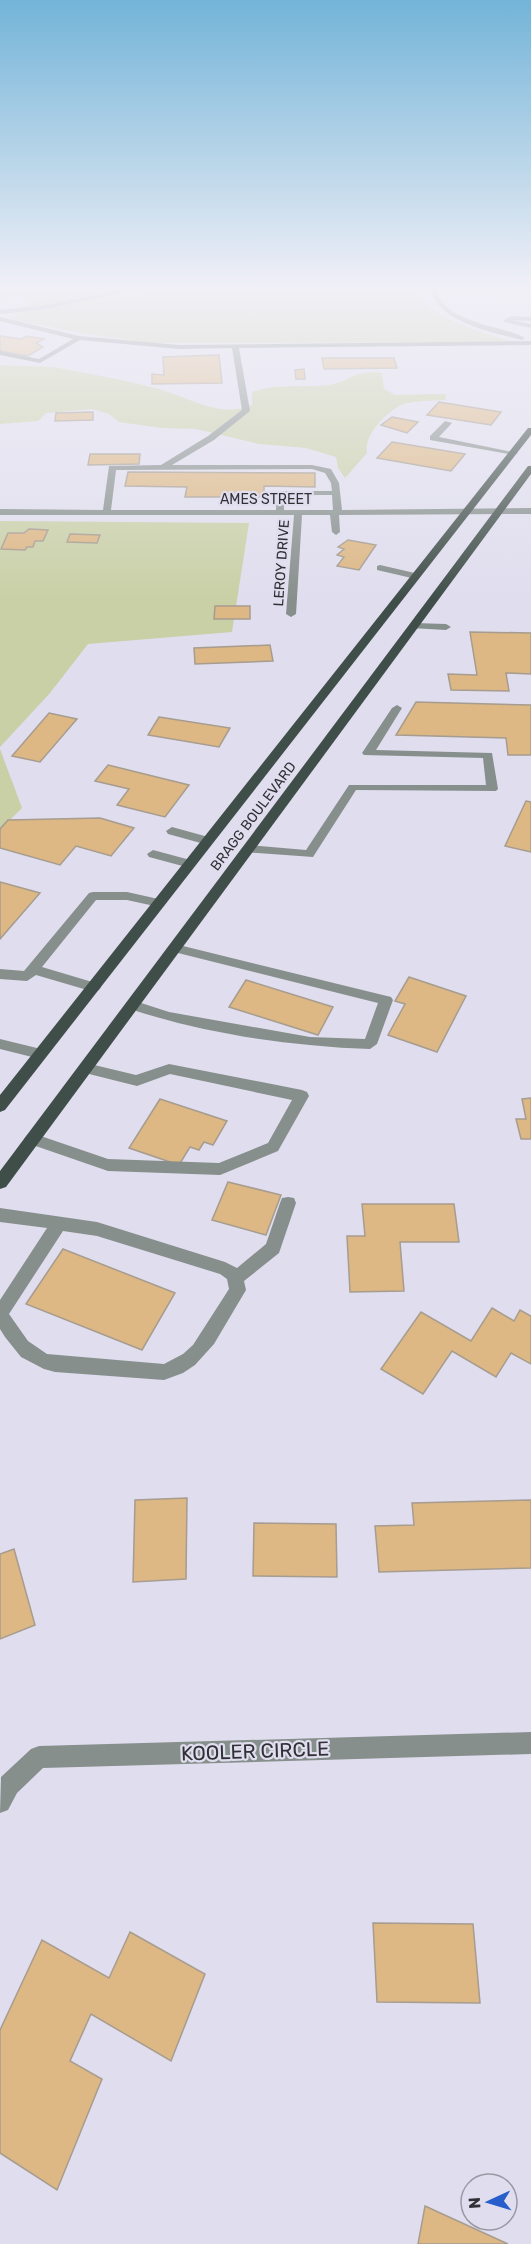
<svg xmlns="http://www.w3.org/2000/svg" width="531" height="2244" font-family="Rubik,sans-serif">
<style>
.green{fill:#c9d0a6}
.building{fill:#ddb784;stroke:#a69c8f;stroke-width:1.5}
.lines{fill:none;stroke-linecap:round;stroke-linejoin:round}
.minor{fill:#878f8d;fill-rule:evenodd}
.major{fill:#404e49;fill-rule:evenodd}
.labels{text-anchor:middle;stroke-width:4.5;stroke-linejoin:round;paint-order:stroke}
.far-street-label{font-size:14px;fill:#303036;stroke:#e0deee}
.near-street-label{font-size:20px;fill:#303036;stroke:#e0deee}
</style>
<rect width="100%" height="100%" fill="#e0deee"/>
<!-- green -->
<g class="green">
<path d="M0,285h420c0,4 1,10 3,14 9,19 71,38 91,43l-360,1c-49,-5 -95,-14 -143,-24l17,-15 -6,-8 -22,3z"/>
<path d="M0,365c22,2 43,0 64,4 31,6 61,11 91,19 33,8 63,31 97,17v-13c27,-9 49,-4 76,-7 23,-3 25,-16 54,-12l2,16 11,6 51,-1 -1,6c-13,1 -34,0 -46,6 -15,9 -35,29 -32,47l-22,25 -7,-10 -2,-11 -30,-9 -47,-4 -63,-15 -34,-1 -43,-6 -10,-8 -17,-5 -46,4 -8,8 -38,3z"/>
<polygon points="0,521 249,523 232,632 88,644 50,693 0,747"/>
<polygon points="0,749 22,808 0,830"/>
</g>
<!-- building -->
<g class="building">
<polygon points="0,336 21,339 27,336 44,339 36,343 43,347 28,356 0,351"/>
<polygon points="219,355 222,383 152,384 152,374 164,375 163,357"/>
<polygon points="322,358 394,358 397,368 324,369"/>
<polygon points="304,369 305,379 296,379 295,370"/>
<polygon points="439,402 501,412 491,425 427,415"/>
<polygon points="93,412 93,420 55,421 56,413"/>
<polygon points="392,417 418,422 407,433 381,425"/>
<polygon points="392,442 465,454 451,471 377,458"/>
<polygon points="90,454 140,454 139,464 88,465"/>
<polygon points="128,472 315,473 315,487 264,486 264,497 185,497 187,487 125,486"/>
<polygon points="29,529 48,530 43,541 35,541 33,547 27,547 25,550 1,549 8,533 24,533"/>
<polygon points="70,534 100,535 97,543 67,542"/>
<polygon points="348,540 376,545 359,570 337,566 344,557 337,555 344,549 338,547"/>
<polygon points="215,606 250,606 250,619 214,619"/>
<polygon points="470,632 531,633 531,674 506,673 509,691 451,690 448,674 477,675"/>
<polygon points="270,645 273,661 195,664 194,648"/>
<polygon points="416,702 531,705 531,755 508,755 506,738 396,735"/>
<polygon points="49,713 77,719 40,762 12,756"/>
<polygon points="159,717 230,728 219,747 148,735"/>
<polygon points="108,765 189,785 165,817 117,805 129,789 95,781"/>
<polygon points="526,801 531,802 531,852 505,846"/>
<polygon points="100,818 134,828 111,856 76,846 60,865 0,848 0,829 8,820"/>
<polygon points="0,882 40,893 0,939"/>
<polygon points="409,977 466,996 437,1052 388,1035 405,1004 395,1001"/>
<polygon points="246,980 333,1007 318,1035 229,1007"/>
<polygon points="531,1098 531,1139 521,1139 516,1119 526,1119 522,1099"/>
<polygon points="160,1099 227,1121 213,1145 204,1142 199,1150 190,1147 179,1165 129,1148"/>
<polygon points="228,1182 281,1195 266,1235 212,1220"/>
<polygon points="362,1204 454,1204 459,1242 400,1242 404,1291 350,1292 347,1236 365,1236"/>
<polygon points="63,1249 175,1293 142,1350 26,1304"/>
<polygon points="492,1308 514,1321 520,1310 531,1316 531,1364 511,1353 496,1377 452,1351 423,1394 381,1369 421,1312 471,1341"/>
<polygon points="187,1498 186,1579 133,1582 135,1500"/>
<polygon points="531,1500 531,1568 379,1572 375,1526 414,1525 412,1503"/>
<polygon points="254,1523 336,1524 337,1577 253,1576"/>
<polygon points="14,1549 35,1625 0,1639 0,1554"/>
<polygon points="373,1923 473,1924 480,2003 377,2002"/>
<polygon points="130,1932 205,1974 171,2061 91,2014 70,2061 102,2079 57,2190 0,2153 0,2030 42,1940 109,1978"/>
<polygon points="425,2206 508,2244 418,2244"/>
</g>
<g class="lines">
<!-- minor -->
<g class="minor">
<polygon points="147,285 159,285 40,310 0,314 0,310 40,306"/>
<path d="M429,285h6c7,40 62,38 90,53l-3,2c-31,-8 -87,-18 -93,-55z"/>
<polygon points="511,316 531,317 531,321 512,320 531,324 531,328 504,322 504,320"/>
<path d="M0,317l79,19 100,9 352,-4v4l-292,3 11,63 -36,29 -42,25h140l19,4 8,14 3,27 189,-2v6l-192,1 1,17 -4,3 -4,-3 -2,-17h-28l-6,99 -5,3 -5,-3 8,-99h-294v-6l103,1 6,-44 52,-1 47,-29 34,-26 -10,-62 -53,1 -99,-9 -40,23 -40,-8v-4l39,8 34,-20 -73,-18zM312,469l13,4 6,10 1,8h-55l-1,19h-165l5,-40zM284,495h48l1,15h-49z"/>
<polygon points="445,421 452,423 439,437 518,453 514,455 430,440 430,436"/>
<polygon points="380,565 419,574 421,576 416,579 377,570 377,566"/>
<polygon points="414,623 446,624 451,627 446,630 411,628 411,624"/>
<polygon points="397,705 402,708 376,750 492,753 498,789 496,791 356,790 313,857 243,852 241,849 247,845 306,850 349,785 486,785 483,758 364,755 362,753 392,708"/>
<polygon points="172,827 212,838 214,841 208,845 168,834 166,831"/>
<polygon points="153,850 194,861 196,864 190,868 149,857 147,854"/>
<polygon points="93,892 127,892 163,900 165,903 159,907 127,900 96,900 42,967 99,984 101,987 99,990 94,992 36,975 27,981 0,979 0,969 24,971 89,893"/>
<path d="M175,944l216,53 2,3 -16,44 -7,5c-81,-3 -165,-15 -243,-41l-2,-3 2,-3 5,-2 37,12 141,25 55,2 13,-36 -208,-52 -2,-3 2,-3z"/>
<polygon points="0,1039 45,1050 47,1054 40,1059 0,1049"/>
<polygon points="86,1063 136,1075 169,1064 302,1090 307,1092 309,1096 278,1151 225,1173 220,1175 108,1171 27,1143 24,1139 27,1135 32,1133 108,1159 219,1163 268,1143 292,1100 170,1074 137,1086 81,1072 79,1068"/>
<path d="M288,1197l6,1 2,5 -17,50 -35,28 2,9 -32,54 -19,21 -12,8 -19,7 -109,-8 -11,-3 -23,-12 -16,-20 -5,-8v-29l47,-72 -47,-6v-14l97,14 128,40 12,6 29,-24 14,-41 2,-5zM63,1231l34,5 123,38 7,5 2,10 -36,56 -10,9 -19,10 -117,-10 -19,-13 -19,-27z"/>
<polygon points="531,1732 531,1754 43,1768 17,1793 8,1810 0,1813 1,1777 31,1749 39,1746"/>
</g>
<!-- major -->
<g class="major">
<polygon points="528,428 531,428 531,435 5,1110 0,1112 0,1095"/>
<polygon points="528,466 531,466 531,474 6,1187 0,1189 0,1171"/>
</g>
</g>
<!-- sky -->
<linearGradient id="sky" x2="0" y2="1"><stop stop-color="#73b4d8"/><stop offset="0.48" stop-color="#f1f0f7"/><stop offset="1" stop-color="#f1f0f7" stop-opacity="0"/></linearGradient>
<rect width="531" height="599" fill="url(#sky)"/>
<g class="labels">
<!-- far-street labels -->
<g class="far-street-label">
<text x="266" y="504">AMES STREET</text>
<text transform="translate(281 563) rotate(-86)" y="5">LEROY DRIVE</text>
<text transform="translate(253 816) rotate(-53)" y="5">BRAGG BOULEVARD</text>
</g>
<!-- near-street labels -->
<g class="near-street-label">
<text transform="translate(255 1751) rotate(-2)" y="7">KOOLER CIRCLE</text>
</g>
</g>
<!-- north arrow -->
<g transform="translate(489 2202) rotate(266)"><circle r="28" fill="#e0deee" stroke="#9a98a4" stroke-width="1.5"/>
<path d="M0-4.5L10 22L0 15L-10 22Z" fill="#275ecc"/>
<text y="-9" font-size="16" font-weight="bold" text-anchor="middle" fill="#303036">N</text>
</g>
</svg>
